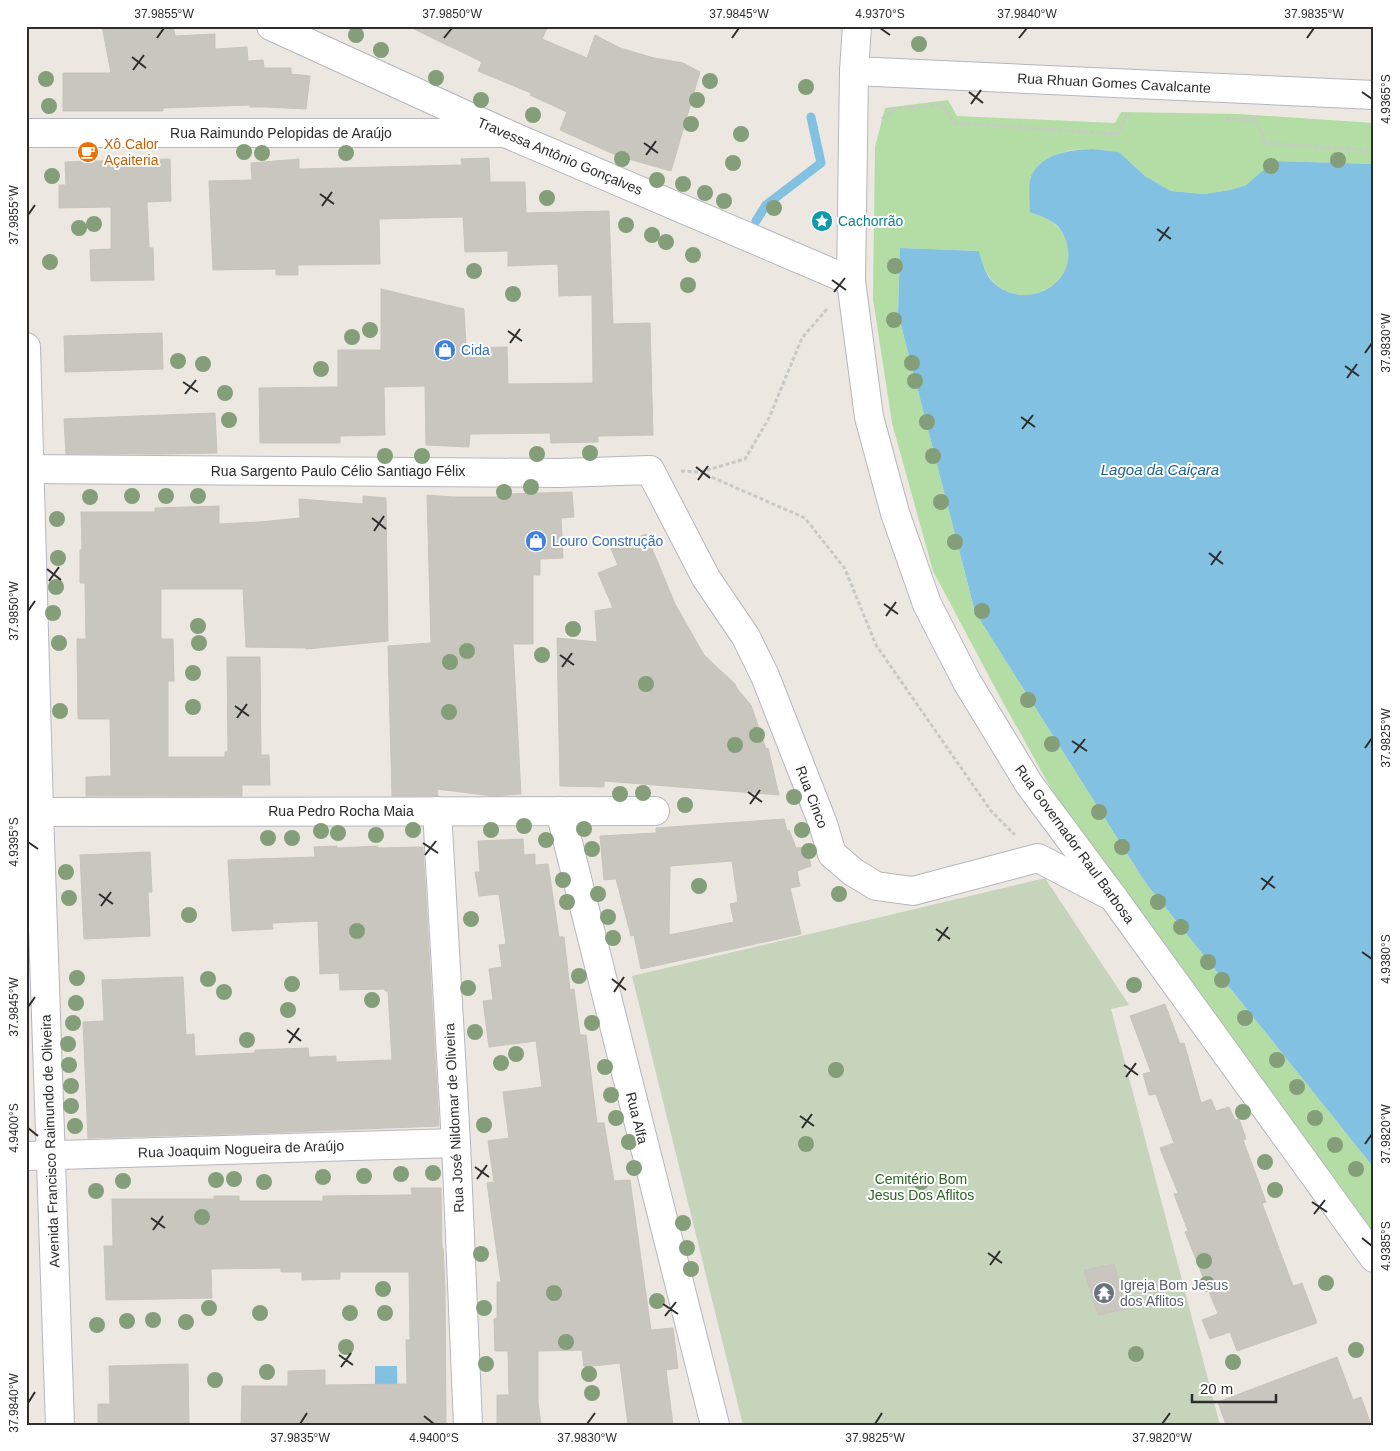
<svg xmlns="http://www.w3.org/2000/svg" width="1400" height="1451" font-family="Helvetica,sans-serif">
<style>
.green{fill:#b4dca5}
.cemetery{fill:#c5d4bb}
.water{fill:#82c1e1}
.lines{fill:none;stroke-linecap:round;stroke-linejoin:round}
.stream{stroke:#82c1e1;stroke-width:9}
.building{fill:#c9c6bf;stroke:#c8c4bb;fill-rule:evenodd}
.minor-casing{stroke:#b5b6bf;stroke-width:30}
.tertiary-casing{stroke:#b5b6bf;stroke-width:30}
.path{stroke:#c8c8c8;stroke-width:3;stroke-dasharray:4 2.5;stroke-linecap:butt}
.minor{stroke:#fff;stroke-width:28}
.tertiary{stroke:#fff;stroke-width:28}
.tree{fill:#839e79}
.ticks{fill:none;stroke:#2d2d2d;stroke-width:2}
.labels{text-anchor:middle;stroke-width:4;stroke-linejoin:round;paint-order:stroke}
.street-label{font-size:14px;fill:#2d2d2d;stroke:#fff}
.food-label{font-size:14px;fill:#c56008;stroke:#fff;text-anchor:start}
.culture-label{font-size:14px;fill:#0d838f;stroke:#fff;text-anchor:start}
.shop-label{font-size:14px;fill:#366cbe;stroke:#fff;text-anchor:start}
.park-label{font-size:14px;fill:#2d6224;stroke:#fff}
.worship-label{font-size:14px;fill:#5b616d;stroke:#fff;text-anchor:start}
.water-label{font-size:15px;font-style:italic;fill:#1f618f;stroke:#fff}
.neatline{fill:none;stroke:#2d2d2d;stroke-width:2}
.ticks-label{font-size:12px;text-anchor:middle;fill:#2d2d2d}
</style>
<rect width="100%" height="100%" fill="#ece8e1"/>
<!-- green -->
<path class="green" d="M948,100l9,16 158,7 6,-11 118,2 135,9v41l-100,-3 -28,24 -16,5 -26,4 -33,-3 -26,-15 -26,-24 -26,-3 -22,1 -17,5 -24,22v34c8,4 21,8 27,15 36,39 -18,89 -58,61 -6,-5 -11,-11 -14,-18 -3,-5 -4,-12 -6,-18l-79,-3 -2,65 77,299 170,270 229,286v69l-303,-413 -71,-127 -67,-126 -41,-148 -19,-124 2,-152 10,-39z"/>
<!-- cemetery -->
<polygon class="cemetery" points="1045,878 1129,1005 1111,1009 1220,1425 743,1425 632,976"/>
<!-- water -->
<g class="water">
<path d="M1093,149l26,3 26,24 26,15 33,3 26,-4 16,-5 28,-24 100,3v1004l-229,-286 -170,-270 -77,-299 2,-65 79,3c3,11 6,23 14,31 32,32 90,0 72,-44 -2,-5 -6,-12 -11,-15 -7,-5 -16,-8 -24,-11 0,-9 -2,-29 1,-36 13,-24 39,-26 62,-27z"/>
<polygon points="375,1366 397,1366 398,1416 375,1416"/>
</g>
<g class="lines">
<!-- stream -->
<polyline class="stream" points="756,221 766,205 821,163 811,117"/>
</g>
<!-- building -->
<g class="building">
<polygon points="102,26 173,26 175,36 215,34 215,49 247,47 248,61 263,60 264,68 291,68 291,74 310,76 306,109 266,107 250,107 250,105 163,108 163,111 63,111 63,73 111,73"/>
<polygon points="408,26 548,26 542,39 587,58 595,35 620,48 654,58 683,63 700,72 671,171 618,156 560,130 567,112 530,95 531,93 478,71 482,62"/>
<polygon points="489,158 490,182 525,182 526,213 609,211 613,324 650,323 653,435 598,436 598,442 551,443 550,433 470,434 469,447 426,445 425,386 384,387 385,435 340,436 340,443 260,443 259,388 338,387 338,350 381,350 381,289 464,309 466,348 507,347 508,384 593,383 592,295 559,296 558,264 508,266 508,251 465,252 463,217 379,219 380,264 298,265 298,275 276,275 276,269 213,270 209,181 252,180 251,163 299,159 299,169 462,165 461,159"/>
<polygon points="170,159 171,201 147,202 149,248 153,248 154,280 91,281 90,250 111,249 111,207 59,208 59,185 66,185 65,162"/>
<polygon points="162,333 163,369 65,372 64,336"/>
<polygon points="215,413 217,453 162,454 66,454 64,419"/>
<polygon points="572,492 574,517 561,518 563,558 540,559 540,575 533,575 533,644 513,644 521,794 493,796 437,789 438,796 392,796 388,646 431,643 427,495 451,497 508,497 508,494"/>
<polygon points="363,496 386,498 388,641 306,649 306,648 246,647 243,589 161,589 161,639 173,639 174,681 168,681 168,757 225,757 225,752 228,752 227,657 260,657 261,755 269,755 270,785 242,785 242,796 86,796 86,777 111,776 110,719 78,719 77,639 86,639 85,583 80,583 80,550 82,550 81,512 155,512 155,508 219,506 219,524 259,522 300,518 299,499 363,504"/>
<polygon points="646,534 675,604 704,655 735,684 738,690 751,705 766,749 768,748 779,795 604,781 604,787 560,786 557,638 597,642 595,611 613,608 598,573 618,565 611,549"/>
<path d="M784,819l3,12 2,-1 7,18 10,-1 5,19 -14,5 3,15 -10,2 11,46 -160,35 -7,-34 -3,1 -15,-57 -12,1 -4,-44 56,-3v-5zM732,861l6,41 -8,2 4,18 -65,13 1,-69z"/>
<polygon points="523,839 524,855 535,854 535,865 548,864 559,937 564,937 570,990 574,989 580,1035 586,1035 597,1123 604,1123 614,1181 630,1180 651,1330 673,1328 678,1368 666,1370 673,1425 628,1425 620,1363 584,1367 582,1350 538,1351 538,1402 541,1425 497,1425 497,1395 509,1395 508,1351 495,1351 494,1319 497,1318 497,1282 501,1282 487,1183 494,1182 488,1141 509,1138 503,1092 542,1087 536,1041 489,1047 483,1001 493,1000 489,969 502,967 499,945 506,944 499,894 479,896 475,872 480,872 478,841"/>
<polygon points="337,846 337,848 378,846 378,848 423,847 439,1126 260,1133 88,1138 83,1022 104,1021 102,980 183,977 186,1035 194,1034 195,1056 255,1053 255,1050 308,1048 309,1057 336,1056 336,1062 392,1060 388,991 385,991 385,989 340,990 339,973 320,974 318,921 272,923 273,929 232,931 228,860 315,857 314,847"/>
<polygon points="150,852 152,892 148,892 150,936 84,939 80,855"/>
<polygon points="1165,1004 1180,1044 1184,1043 1201,1103 1211,1099 1216,1111 1229,1107 1235,1120 1239,1119 1246,1139 1243,1140 1266,1202 1262,1203 1293,1286 1302,1283 1317,1323 1237,1351 1230,1332 1210,1339 1202,1320 1218,1314 1185,1232 1188,1231 1174,1194 1178,1193 1160,1148 1174,1143 1156,1094 1149,1095 1143,1074 1151,1072 1130,1016"/>
<polygon points="411,1188 441,1188 442,1248 443,1248 445,1287 446,1425 241,1425 242,1386 288,1386 288,1371 325,1370 325,1385 407,1384 406,1340 410,1340 409,1272 340,1272 340,1279 302,1280 302,1272 281,1272 281,1268 211,1269 212,1298 106,1300 104,1246 113,1246 112,1199 214,1199 214,1196 239,1196 239,1201 323,1201 323,1196 412,1195"/>
<polygon points="1114,1264 1126,1309 1098,1315 1084,1270"/>
<polygon points="1337,1357 1353,1400 1361,1397 1371,1425 1226,1425 1218,1402"/>
<polygon points="188,1364 189,1425 98,1425 98,1404 110,1404 109,1366"/>
</g>
<g class="lines">
<!-- minor casing -->
<g class="minor-casing">
<g id="minor">
<polyline points="854,71 1374,95"/>
<polyline points="26,133 505,133"/>
<polyline points="26,469 560,473 650,470 706,578 746,637 765,676 823,824 832,854 853,872 876,886 913,891 1038,858 1113,897"/>
<polyline points="437,811 456,1143 468,1425"/>
<polyline points="560,811 715,1425"/>
<polyline points="26,812 655,811"/>
<polyline points="26,1156 456,1143"/>
</g>
</g>
<!-- tertiary casing -->
<g class="tertiary-casing">
<g id="tertiary">
<polyline points="271,26 505,133 851,281"/>
<polyline points="857,26 854,71 851,281 869,417 895,513 927,604 967,682 1029,784 1113,897 1374,1258"/>
<polyline points="26,347 39,811 60,1425"/>
</g>
</g>
<!-- path -->
<g class="path">
<polyline points="882,119 895,109 942,105 955,123 1118,134 1128,113 1129,113"/>
<polyline points="1226,119 1257,120 1265,143 1374,151"/>
<polyline points="681,471 700,472 745,459 769,418 802,338 827,309"/>
<polyline points="700,472 805,518 845,569 876,645 991,811 1015,835"/>
</g>
<!-- minor -->
<use href="#minor" class="minor"/>
<!-- tertiary -->
<use href="#tertiary" class="tertiary"/>
</g>
<!-- trees -->
<g class="tree">
<circle cx="356" cy="35" r="8"/>
<circle cx="919" cy="44" r="8"/>
<circle cx="381" cy="50" r="8"/>
<circle cx="436" cy="78" r="8"/>
<circle cx="46" cy="79" r="8"/>
<circle cx="710" cy="81" r="8"/>
<circle cx="806" cy="87" r="8"/>
<circle cx="481" cy="100" r="8"/>
<circle cx="697" cy="100" r="8"/>
<circle cx="49" cy="106" r="8"/>
<circle cx="533" cy="115" r="8"/>
<circle cx="691" cy="124" r="8"/>
<circle cx="741" cy="134" r="8"/>
<circle cx="244" cy="152" r="8"/>
<circle cx="262" cy="153" r="8"/>
<circle cx="346" cy="153" r="8"/>
<circle cx="622" cy="159" r="8"/>
<circle cx="1338" cy="160" r="8"/>
<circle cx="733" cy="163" r="8"/>
<circle cx="1271" cy="166" r="8"/>
<circle cx="52" cy="176" r="8"/>
<circle cx="657" cy="180" r="8"/>
<circle cx="683" cy="184" r="8"/>
<circle cx="705" cy="193" r="8"/>
<circle cx="547" cy="198" r="8"/>
<circle cx="724" cy="201" r="8"/>
<circle cx="774" cy="208" r="8"/>
<circle cx="94" cy="224" r="8"/>
<circle cx="626" cy="225" r="8"/>
<circle cx="79" cy="228" r="8"/>
<circle cx="652" cy="235" r="8"/>
<circle cx="666" cy="242" r="8"/>
<circle cx="693" cy="255" r="8"/>
<circle cx="50" cy="262" r="8"/>
<circle cx="895" cy="266" r="8"/>
<circle cx="474" cy="271" r="8"/>
<circle cx="688" cy="285" r="8"/>
<circle cx="513" cy="294" r="8"/>
<circle cx="894" cy="320" r="8"/>
<circle cx="370" cy="330" r="8"/>
<circle cx="352" cy="337" r="8"/>
<circle cx="178" cy="361" r="8"/>
<circle cx="912" cy="363" r="8"/>
<circle cx="203" cy="364" r="8"/>
<circle cx="321" cy="369" r="8"/>
<circle cx="915" cy="381" r="8"/>
<circle cx="225" cy="393" r="8"/>
<circle cx="229" cy="420" r="8"/>
<circle cx="927" cy="422" r="8"/>
<circle cx="590" cy="453" r="8"/>
<circle cx="537" cy="454" r="8"/>
<circle cx="385" cy="456" r="8"/>
<circle cx="422" cy="456" r="8"/>
<circle cx="933" cy="456" r="8"/>
<circle cx="531" cy="487" r="8"/>
<circle cx="504" cy="492" r="8"/>
<circle cx="132" cy="496" r="8"/>
<circle cx="166" cy="496" r="8"/>
<circle cx="198" cy="496" r="8"/>
<circle cx="90" cy="497" r="8"/>
<circle cx="941" cy="502" r="8"/>
<circle cx="57" cy="519" r="8"/>
<circle cx="955" cy="542" r="8"/>
<circle cx="58" cy="558" r="8"/>
<circle cx="56" cy="587" r="8"/>
<circle cx="982" cy="611" r="8"/>
<circle cx="53" cy="613" r="8"/>
<circle cx="198" cy="626" r="8"/>
<circle cx="573" cy="629" r="8"/>
<circle cx="59" cy="643" r="8"/>
<circle cx="199" cy="643" r="8"/>
<circle cx="467" cy="651" r="8"/>
<circle cx="542" cy="655" r="8"/>
<circle cx="450" cy="662" r="8"/>
<circle cx="193" cy="673" r="8"/>
<circle cx="646" cy="684" r="8"/>
<circle cx="1028" cy="700" r="8"/>
<circle cx="193" cy="707" r="8"/>
<circle cx="60" cy="711" r="8"/>
<circle cx="449" cy="712" r="8"/>
<circle cx="757" cy="735" r="8"/>
<circle cx="1052" cy="744" r="8"/>
<circle cx="735" cy="745" r="8"/>
<circle cx="643" cy="793" r="8"/>
<circle cx="620" cy="794" r="8"/>
<circle cx="794" cy="797" r="8"/>
<circle cx="685" cy="805" r="8"/>
<circle cx="1099" cy="812" r="8"/>
<circle cx="524" cy="826" r="8"/>
<circle cx="584" cy="829" r="8"/>
<circle cx="413" cy="830" r="8"/>
<circle cx="491" cy="830" r="8"/>
<circle cx="802" cy="830" r="8"/>
<circle cx="321" cy="831" r="8"/>
<circle cx="338" cy="833" r="8"/>
<circle cx="376" cy="835" r="8"/>
<circle cx="268" cy="838" r="8"/>
<circle cx="292" cy="838" r="8"/>
<circle cx="546" cy="840" r="8"/>
<circle cx="1122" cy="847" r="8"/>
<circle cx="592" cy="849" r="8"/>
<circle cx="809" cy="851" r="8"/>
<circle cx="66" cy="872" r="8"/>
<circle cx="563" cy="880" r="8"/>
<circle cx="699" cy="886" r="8"/>
<circle cx="598" cy="894" r="8"/>
<circle cx="839" cy="894" r="8"/>
<circle cx="69" cy="898" r="8"/>
<circle cx="567" cy="902" r="8"/>
<circle cx="1158" cy="902" r="8"/>
<circle cx="189" cy="915" r="8"/>
<circle cx="608" cy="917" r="8"/>
<circle cx="471" cy="919" r="8"/>
<circle cx="1181" cy="927" r="8"/>
<circle cx="357" cy="931" r="8"/>
<circle cx="613" cy="938" r="8"/>
<circle cx="1208" cy="962" r="8"/>
<circle cx="579" cy="976" r="8"/>
<circle cx="77" cy="978" r="8"/>
<circle cx="208" cy="979" r="8"/>
<circle cx="1222" cy="980" r="8"/>
<circle cx="292" cy="984" r="8"/>
<circle cx="1134" cy="985" r="8"/>
<circle cx="468" cy="988" r="8"/>
<circle cx="224" cy="992" r="8"/>
<circle cx="372" cy="1000" r="8"/>
<circle cx="76" cy="1003" r="8"/>
<circle cx="288" cy="1010" r="8"/>
<circle cx="1245" cy="1018" r="8"/>
<circle cx="73" cy="1023" r="8"/>
<circle cx="592" cy="1023" r="8"/>
<circle cx="475" cy="1032" r="8"/>
<circle cx="247" cy="1040" r="8"/>
<circle cx="68" cy="1044" r="8"/>
<circle cx="516" cy="1054" r="8"/>
<circle cx="1277" cy="1060" r="8"/>
<circle cx="501" cy="1063" r="8"/>
<circle cx="69" cy="1065" r="8"/>
<circle cx="605" cy="1067" r="8"/>
<circle cx="836" cy="1070" r="8"/>
<circle cx="71" cy="1086" r="8"/>
<circle cx="1297" cy="1087" r="8"/>
<circle cx="611" cy="1095" r="8"/>
<circle cx="71" cy="1106" r="8"/>
<circle cx="1243" cy="1112" r="8"/>
<circle cx="616" cy="1118" r="8"/>
<circle cx="1315" cy="1118" r="8"/>
<circle cx="484" cy="1125" r="8"/>
<circle cx="75" cy="1126" r="8"/>
<circle cx="629" cy="1142" r="8"/>
<circle cx="806" cy="1144" r="8"/>
<circle cx="1335" cy="1145" r="8"/>
<circle cx="1265" cy="1162" r="8"/>
<circle cx="634" cy="1168" r="8"/>
<circle cx="1356" cy="1169" r="8"/>
<circle cx="433" cy="1173" r="8"/>
<circle cx="401" cy="1174" r="8"/>
<circle cx="364" cy="1176" r="8"/>
<circle cx="323" cy="1177" r="8"/>
<circle cx="234" cy="1179" r="8"/>
<circle cx="216" cy="1180" r="8"/>
<circle cx="123" cy="1181" r="8"/>
<circle cx="264" cy="1182" r="8"/>
<circle cx="921" cy="1182" r="8"/>
<circle cx="1275" cy="1190" r="8"/>
<circle cx="96" cy="1191" r="8"/>
<circle cx="202" cy="1217" r="8"/>
<circle cx="683" cy="1223" r="8"/>
<circle cx="687" cy="1248" r="8"/>
<circle cx="481" cy="1254" r="8"/>
<circle cx="1204" cy="1261" r="8"/>
<circle cx="691" cy="1269" r="8"/>
<circle cx="1326" cy="1283" r="8"/>
<circle cx="1207" cy="1284" r="8"/>
<circle cx="383" cy="1289" r="8"/>
<circle cx="554" cy="1293" r="8"/>
<circle cx="657" cy="1301" r="8"/>
<circle cx="209" cy="1308" r="8"/>
<circle cx="484" cy="1308" r="8"/>
<circle cx="260" cy="1313" r="8"/>
<circle cx="350" cy="1313" r="8"/>
<circle cx="385" cy="1313" r="8"/>
<circle cx="153" cy="1320" r="8"/>
<circle cx="127" cy="1321" r="8"/>
<circle cx="186" cy="1322" r="8"/>
<circle cx="97" cy="1325" r="8"/>
<circle cx="566" cy="1342" r="8"/>
<circle cx="346" cy="1347" r="8"/>
<circle cx="1356" cy="1350" r="8"/>
<circle cx="1136" cy="1354" r="8"/>
<circle cx="1233" cy="1362" r="8"/>
<circle cx="486" cy="1364" r="8"/>
<circle cx="267" cy="1372" r="8"/>
<circle cx="589" cy="1374" r="8"/>
<circle cx="215" cy="1380" r="8"/>
<circle cx="592" cy="1393" r="8"/>
</g>
<!-- ticks -->
<path class="ticks" d="M880,28l10,7M157,38l7,-10M444,38l8,-10M732,38l7,-10M1019,38l8,-10M1307,38l7,-10M132,57l14,11M133,70l11,-15M969,92l14,11M1362,92l10,7M971,104l10,-14M644,143l14,10M646,155l10,-14M320,194l14,10M322,206l10,-14M28,215l7,-10M1157,229l14,10M1159,241l10,-14M832,280l14,10M834,292l11,-14M508,331l14,10M510,343l10,-14M1365,353l7,-10M1345,366l14,10M1347,378l10,-14M183,382l15,10M185,394l11,-14M1021,417l14,10M1022,429l11,-14M696,467l14,11M698,480l10,-14M372,518l14,11M374,531l10,-15M1209,553l14,11M1211,565l10,-14M47,569l14,11M49,581l10,-14M884,604l14,10M28,611l7,-10M886,616l10,-14M560,655l14,10M562,667l10,-14M235,706l14,10M237,718l10,-14M1072,741l15,10M1365,748l7,-10M1074,753l11,-14M748,792l14,10M750,804l10,-14M28,842l10,7M423,843l15,10M425,855l11,-14M1261,878l14,10M1262,890l11,-14M99,894l14,10M101,906l10,-14M936,929l14,10M938,941l10,-14M1362,952l10,7M612,979l14,11M614,992l10,-15M28,1007l7,-10M287,1030l14,11M289,1043l10,-15M1124,1065l14,10M1126,1077l10,-14M800,1116l14,10M28,1128l10,8M802,1128l10,-14M1365,1144l7,-10M475,1167l14,10M477,1179l10,-14M1312,1202l15,10M1314,1214l11,-14M151,1218l14,10M153,1230l10,-14M1362,1238l10,8M988,1253l14,10M990,1265l10,-14M663,1304l15,10M665,1316l11,-14M339,1355l14,10M341,1367l10,-14M28,1403l7,-11M424,1416l10,8M300,1424l7,-11M587,1424l8,-11M875,1424l7,-11M1162,1424l8,-11"/>
<!-- icons -->
<defs>
<g id="cafe-disc" transform="scale(1.125)"><circle r="9.5" fill="#e8710a" stroke="#fff"/><path d="M-5.5-4.5H6V0H3Q3 3.5 0 3.5H-2.5Q-5.5 3.5-5.5 0ZM3-3.2v2h1.7v-2ZM-6 4.5H4V6H-6Z" fill="#fff"/></g>
<g id="sight-disc" transform="scale(1.125)"><circle r="9.5" fill="#0f9aa8" stroke="#fff"/><path d="M0-6L1.8-2.2L6-1.7L2.9 1.2L3.7 5.4L0 3.3L-3.7 5.4L-2.9 1.2L-6-1.7L-1.8-2.2Z" fill="#fff"/></g>
<g id="shop-disc" transform="scale(1.125)"><circle r="9.5" fill="#3f7fe0" stroke="#fff"/><path d="M-5-2.5h2.3a2.7 3.5 0 0 1 5.4 0H5L5.5 6h-11ZM-1.5-2.5h3a1.5 2.3 0 0 0-3 0Z" fill="#fff"/></g>
<g id="temple-disc" transform="scale(1.125)"><circle r="9.5" fill="#6b7280" stroke="#fff"/><path d="M0-6L5-2H3V0L6.5 2.5H4V6H1.5V3h-3V6H-4V2.5H-6.5L-3 0V-2H-5Z" fill="#fff"/></g>
</defs>
<g fill-rule="evenodd">
<use href="#cafe-disc" x="88" y="152"/>
<use href="#sight-disc" x="822" y="221"/>
<use href="#shop-disc" x="445" y="350"/>
<use href="#shop-disc" x="536" y="541"/>
<use href="#temple-disc" x="1104" y="1293"/>
</g>
<g class="labels">
<!-- street labels -->
<g class="street-label">
<text transform="translate(1114 83) rotate(3)" y="5">Rua Rhuan Gomes Cavalcante</text>
<text x="281" y="138">Rua Raimundo Pelopidas de Araújo</text>
<text transform="translate(560 156) rotate(23)" y="5">Travessa Antônio Gonçalves</text>
<text x="338" y="476">Rua Sargento Paulo Célio Santiago Félix</text>
<text transform="translate(812 797) rotate(69)" y="5">Rua Cinco</text>
<text x="341" y="816">Rua Pedro Rocha Maia</text>
<text transform="translate(1075 844) rotate(54)" y="5">Rua Governador Raul Barbosa</text>
<text transform="translate(454 1118) rotate(-93)" y="5">Rua José Nildomar de Oliveira</text>
<text transform="translate(637 1118) rotate(76)" y="5">Rua Alfa</text>
<text transform="translate(50 1141) rotate(-92)" y="5">Avenida Francisco Raimundo de Oliveira</text>
<text transform="translate(241 1149) rotate(-2)" y="5">Rua Joaquim Nogueira de Araújo</text>
</g>
<!-- food labels -->
<g class="food-label">
<text x="104" y="149">Xô Calor<tspan x="104" dy="16">Açaiteria</tspan></text>
</g>
<!-- culture labels -->
<g class="culture-label">
<text x="838" y="226">Cachorrão</text>
</g>
<!-- shop labels -->
<g class="shop-label">
<text x="461" y="355">Cida</text>
<text x="552" y="546">Louro Construção</text>
</g>
<!-- park labels -->
<g class="park-label">
<text x="921" y="1184">Cemitério Bom<tspan x="921" dy="16">Jesus Dos Aflitos</tspan></text>
</g>
<!-- worship labels -->
<g class="worship-label">
<text x="1120" y="1290">Igreja Bom Jesus<tspan x="1120" dy="16">dos Aflitos</tspan></text>
</g>
<!-- water labels -->
<g class="water-label">
<text x="1160" y="475">Lagoa da Caiçara</text>
</g>
</g>
<!-- border -->
<rect width="1400" height="1451" fill="none" stroke="#ffffff" stroke-width="55"/>
<!-- scale -->
<path d="M1192 1394v8h84v-8" fill="none" stroke="#2d2d2d" stroke-width="2.5"/>
<text x="1200" y="1394" font-size="15" fill="#2d2d2d" stroke="#ffffff" stroke-width="4" paint-order="stroke">20 m</text>
<rect x="28" y="28" width="1344" height="1396" class="neatline"/>
<g class="ticks-label">
<text x="164" y="18">37.9855°W</text>
<text x="452" y="18">37.9850°W</text>
<text x="739" y="18">37.9845°W</text>
<text x="880" y="18">4.9370°S</text>
<text x="1027" y="18">37.9840°W</text>
<text x="1314" y="18">37.9835°W</text>
<text transform="translate(1386 99) rotate(-90)" y="4">4.9365°S</text>
<text transform="translate(14 215) rotate(-90)" y="4">37.9855°W</text>
<text transform="translate(1386 343) rotate(-90)" y="4">37.9830°W</text>
<text transform="translate(14 611) rotate(-90)" y="4">37.9850°W</text>
<text transform="translate(1386 738) rotate(-90)" y="4">37.9825°W</text>
<text transform="translate(14 842) rotate(-90)" y="4">4.9395°S</text>
<text transform="translate(1386 959) rotate(-90)" y="4">4.9380°S</text>
<text transform="translate(14 1007) rotate(-90)" y="4">37.9845°W</text>
<text transform="translate(14 1128) rotate(-90)" y="4">4.9400°S</text>
<text transform="translate(1386 1134) rotate(-90)" y="4">37.9820°W</text>
<text transform="translate(1386 1246) rotate(-90)" y="4">4.9385°S</text>
<text transform="translate(14 1403) rotate(-90)" y="4">37.9840°W</text>
<text x="300" y="1442">37.9835°W</text>
<text x="434" y="1442">4.9400°S</text>
<text x="587" y="1442">37.9830°W</text>
<text x="875" y="1442">37.9825°W</text>
<text x="1162" y="1442">37.9820°W</text>
</g>
</svg>
